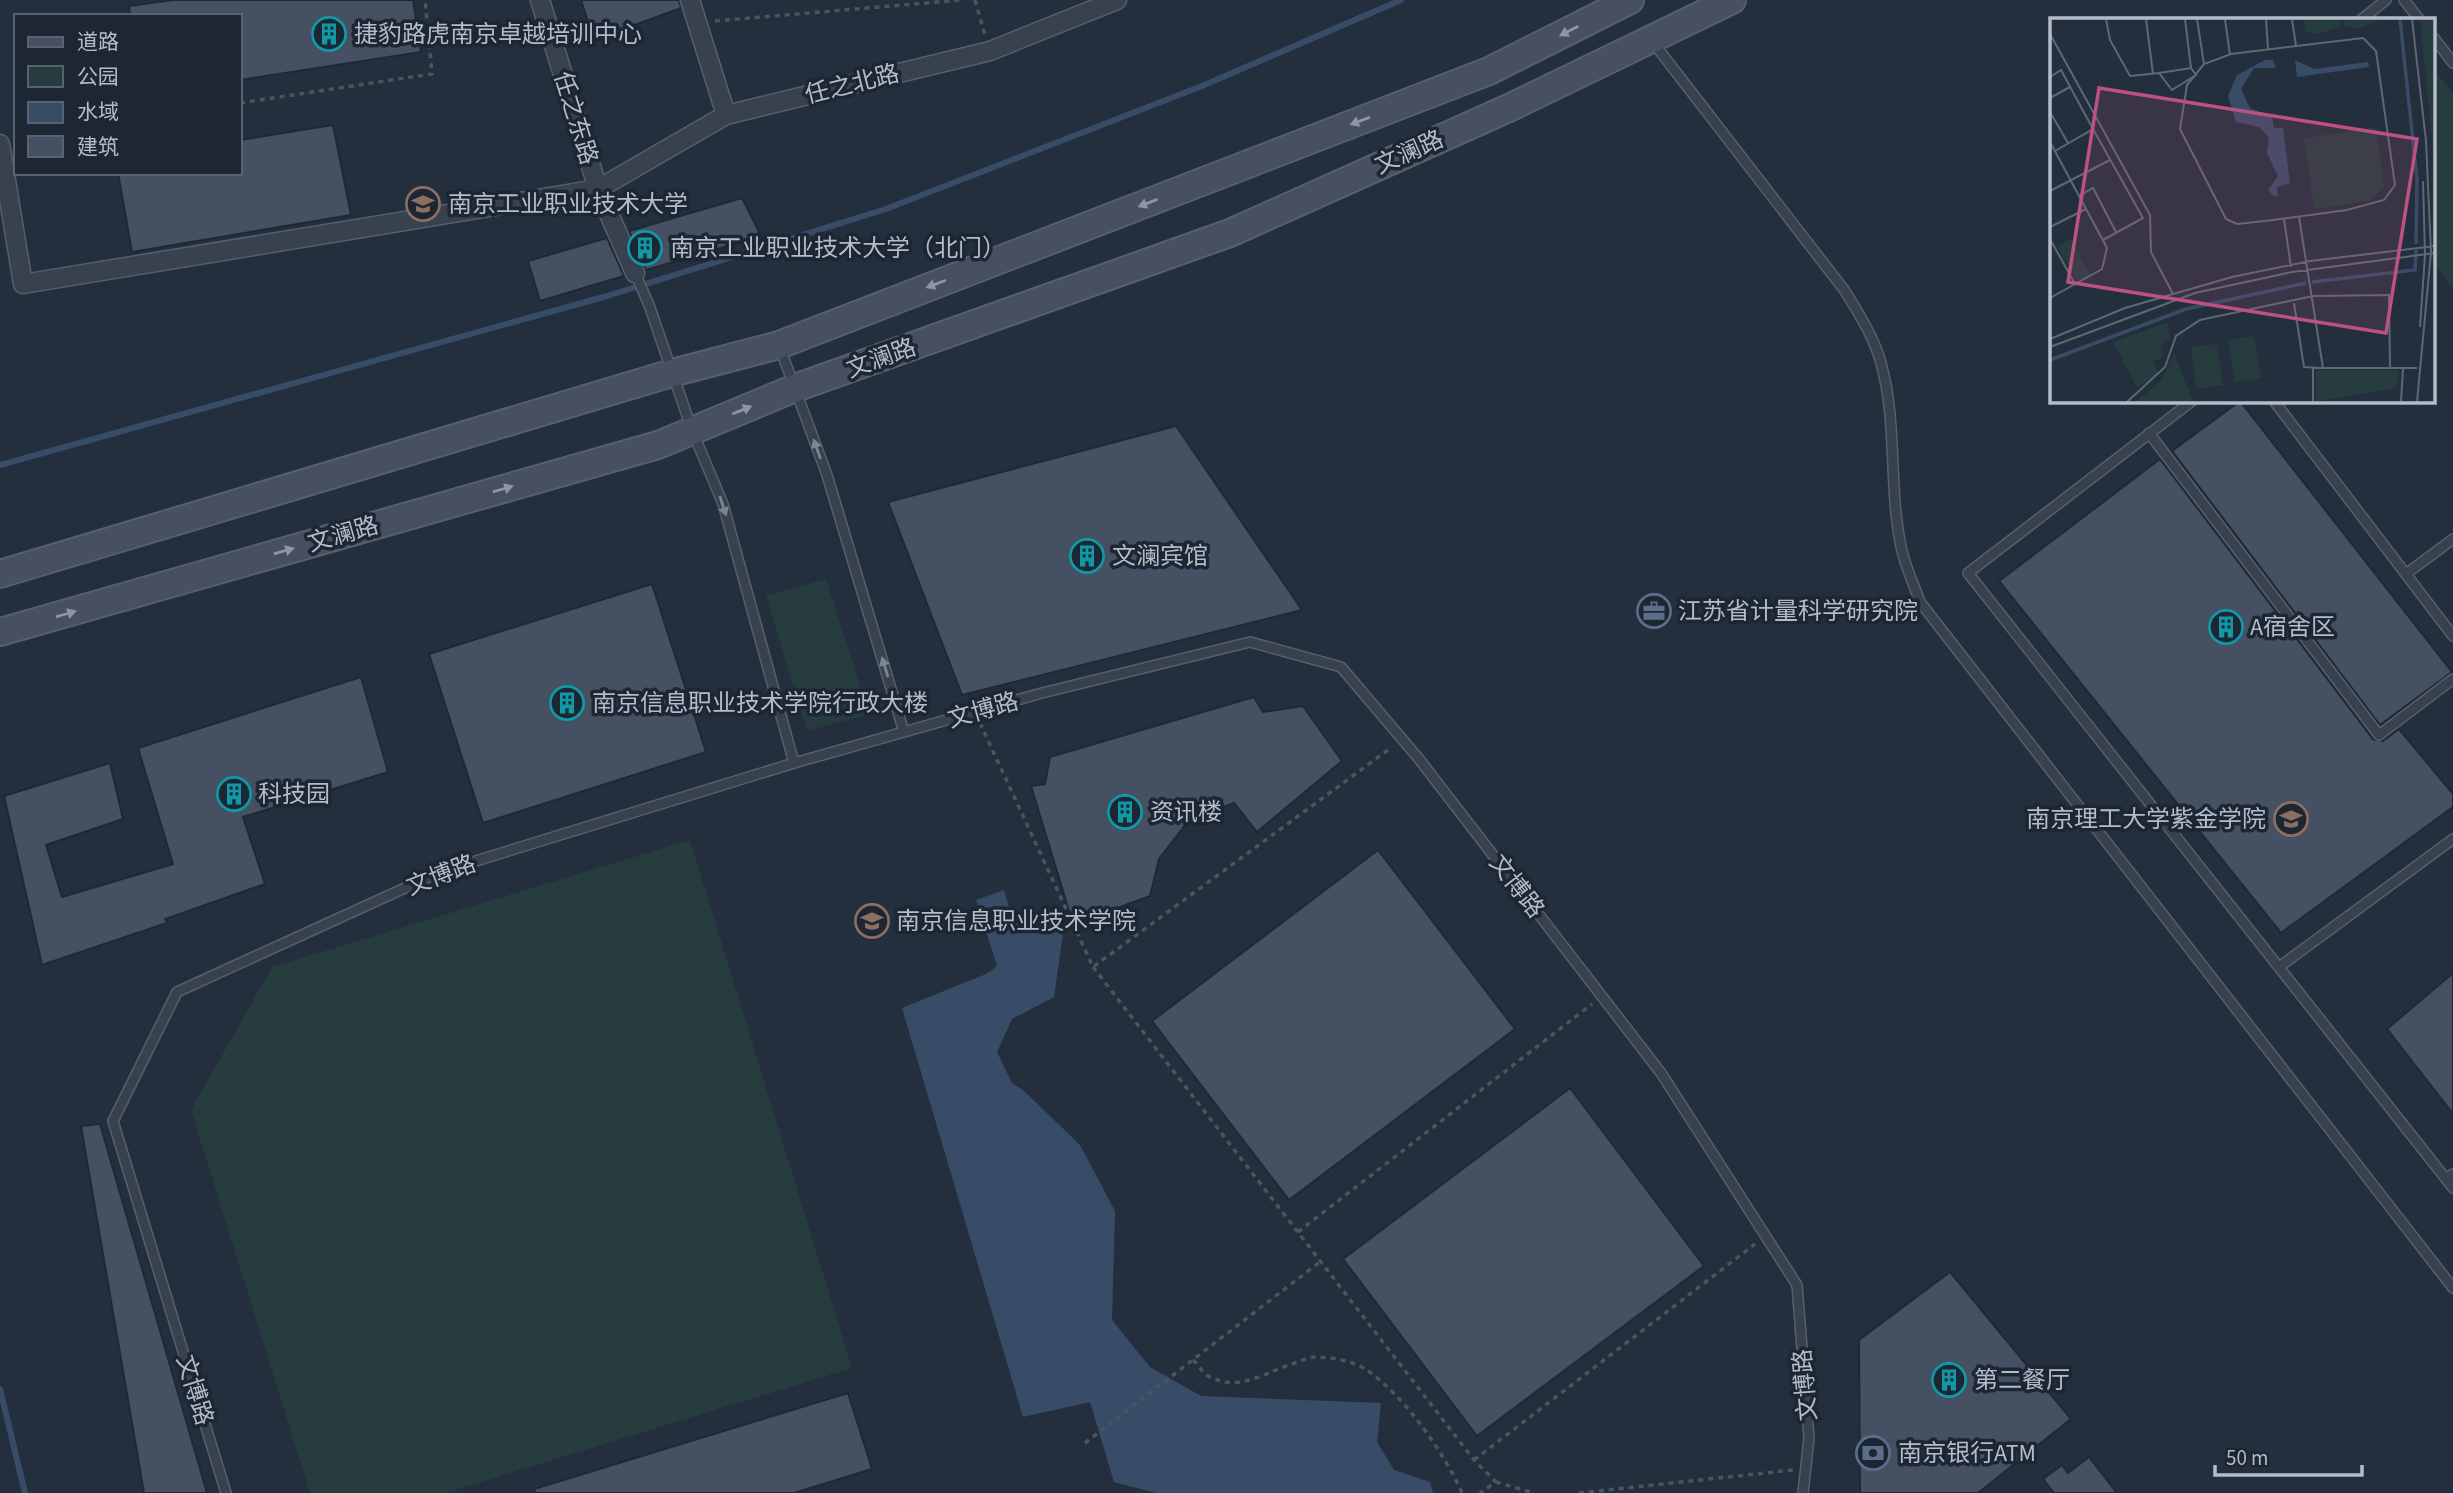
<svg xmlns="http://www.w3.org/2000/svg" width="2453" height="1493" font-family="'Source Sans 3','Noto Sans SC',sans-serif">
<style>
.green{fill:#263c3f}
.water{fill:#394c67}
.lines{fill:none;stroke-linecap:round;stroke-linejoin:round}
.stream{stroke:#394c67;stroke-width:6}
.building{fill:#455162;stroke:#1f2835;stroke-width:2}
.service-casing{stroke:#565f6c;stroke-width:12}
.minor-casing{stroke:#565f6c;stroke-width:21}
.secondary-casing{stroke:#565f6c;stroke-width:30}
.path{stroke:#44595c;stroke-width:3.5;stroke-dasharray:5 5;stroke-linecap:butt}
.service{stroke:#38414e;stroke-width:9}
.minor{stroke:#38414e;stroke-width:18}
.secondary{stroke:#465061;stroke-width:26}
.oneway{fill:#8e96a5}
.oneway2{fill:#7c8592}
.labels{text-anchor:middle;stroke-width:7;stroke-linejoin:round;paint-order:stroke}
.poi-label{font-size:24px;fill:#b4bcc9;stroke:#1d2633;text-anchor:start}
.street-label{font-size:24px;fill:#b4bcc9;stroke:#1d2633}
.inset-river{fill:none;stroke:#394c67;stroke-width:3.5}
.inset-road{fill:none;stroke:#5e6776;stroke-width:2}
.view{fill:#bd5182;fill-opacity:0.15;stroke:#bd5182;stroke-width:3.5}
.inset-edge{fill:none;stroke:#b4bcc9;stroke-width:3.5}
</style>
<rect width="100%" height="100%" fill="#242f3e"/>
<!-- green -->
<g class="green">
<polygon points="2434,69 2453,94 2453,288 2434,263"/>
<polygon points="826,579 869,714 807,731 766,596"/>
<polygon points="690,840 852,1368 445,1493 310,1493 191,1110 272,967"/>
</g>
<!-- water -->
<polygon class="water" points="1004,890 1013,921 1043,911 1063,933 1054,997 1012,1019 997,1052 1012,1083 1024,1091 1080,1145 1115,1211 1112,1320 1150,1367 1201,1396 1381,1403 1377,1442 1394,1470 1430,1482 1433,1493 1156,1493 1114,1482 1090,1402 1023,1417 902,1008 986,974 997,966 976,900"/>
<g class="lines">
<!-- stream -->
<g class="stream">
<polyline points="0,465 607,296 886,209 1202,86 1401,0"/>
<polyline points="0,1389 25,1493"/>
</g>
</g>
<!-- building -->
<g class="building">
<polygon points="173,0 413,0 421,52 240,80 240,16 130,16 129,6"/>
<polygon points="581,0 679,0 681,8 594,40"/>
<polygon points="333,125 351,215 132,252 118,173 240,173 240,140"/>
<polygon points="742,198 761,236 646,270 629,231"/>
<polygon points="607,238 624,276 540,301 528,261"/>
<polygon points="2240,401 2452,672 2380,725 2172,451"/>
<polygon points="1176,426 1302,610 962,695 888,502"/>
<polygon points="2160,459 2373,739 2383,741 2399,729 2453,794 2453,807 2281,933 1999,581"/>
<polygon points="652,584 706,752 483,823 429,654"/>
<polygon points="361,677 388,772 243,817 265,884 165,919 167,923 42,965 4,796 110,763 123,819 46,845 62,897 173,864 138,748"/>
<polygon points="1254,697 1263,712 1303,706 1342,761 1257,832 1234,803 1189,820 1159,859 1150,896 1073,924 1031,786 1045,784 1050,757"/>
<polygon points="1378,850 1515,1029 1289,1200 1152,1021"/>
<polygon points="2453,973 2453,1114 2387,1029"/>
<polygon points="1570,1088 1704,1266 1477,1436 1343,1259"/>
<polygon points="100,1124 207,1493 144,1493 81,1126"/>
<polygon points="1950,1272 2071,1419 1978,1493 1860,1493 1859,1340"/>
<polygon points="848,1393 872,1469 794,1493 535,1493 534,1489"/>
<polygon points="2089,1457 2117,1493 2054,1493 2043,1479 2062,1465 2068,1473"/>
</g>
<g class="lines">
<!-- service casing -->
<g class="service-casing">
<g id="service">
<polyline points="2404,0 2419,19"/>
<polyline points="2362,19 2386,0"/>
<polyline points="2434,38 2453,63"/>
<path d="M1652,41l193,250c14,23 29,46 36,72 17,61 7,127 21,188 4,17 12,34 18,51l533,686"/>
<polyline points="635,273 649,305 692,430 723,504 794,763"/>
<polyline points="780,348 827,475 904,732"/>
<polyline points="2192,401 1968,573 2446,1179"/>
<polyline points="2274,401 2453,636"/>
<polyline points="2149,433 2379,735 2453,679"/>
<polyline points="2406,574 2453,539"/>
<polyline points="2279,967 2453,839"/>
<polyline points="2453,1174 2446,1179 2453,1188"/>
<polyline points="226,1493 113,1121 177,992 440,872 794,763 1042,693 1250,642 1341,667 1419,759 1661,1073 1797,1285 1809,1438 1803,1493"/>
</g>
</g>
<!-- minor casing -->
<g class="minor-casing">
<g id="minor">
<polyline points="540,0 598,189 635,273"/>
<polyline points="690,0 726,115"/>
<polyline points="0,144 23,284 598,189 726,115 990,51 1117,0"/>
</g>
</g>
<!-- secondary casing -->
<g class="secondary-casing">
<g id="secondary">
<polyline points="0,574 672,373 779,345 1489,71 1630,0"/>
<polyline points="0,632 658,445 795,388 1230,233 1511,107 1732,0"/>
</g>
</g>
<!-- path -->
<g class="path">
<polyline points="975,0 985,35"/>
<polyline points="715,21 961,0"/>
<polyline points="240,103 432,74 425,0"/>
<polyline points="980,723 1093,967 1392,747"/>
<polyline points="1093,967 1474,1460 1496,1482 1480,1493"/>
<polyline points="1298,1232 1592,1004"/>
<path d="M1193,1360c5,4 9,12 15,16 30,17 58,-4 87,-13 6,-2 14,-6 20,-6 17,0 38,4 52,13 37,26 77,82 95,123"/>
<polyline points="1085,1443 1321,1261"/>
<polyline points="1474,1460 1755,1244"/>
<polyline points="1496,1482 1534,1493"/>
<polyline points="1579,1493 1793,1470"/>
</g>
<!-- service -->
<use href="#service" class="service"/>
<!-- minor -->
<use href="#minor" class="minor"/>
<!-- secondary -->
<use href="#secondary" class="secondary"/>
</g>
<!-- one-way arrows -->
<defs><path id="oneway-solid" d="M-6-.8H1V-3.2L6.5 0L1 3.2V.8H-6Z" transform="scale(1.75)"/></defs>
<g class="oneway">
<use href="#oneway-solid" transform="translate(1569 31) rotate(153)"/>
<use href="#oneway-solid" transform="translate(1360 121) rotate(159)"/>
<use href="#oneway-solid" transform="translate(1148 203) rotate(159)"/>
<use href="#oneway-solid" transform="translate(936 284) rotate(159)"/>
<use href="#oneway-solid" transform="translate(742 410) rotate(-22)"/>
<use href="#oneway-solid" transform="translate(503 489) rotate(-16)"/>
<use href="#oneway-solid" transform="translate(284 551) rotate(-16)"/>
<use href="#oneway-solid" transform="translate(66 614) rotate(-16)"/>
</g>
<g class="oneway2">
<use href="#oneway-solid" transform="translate(817 449) rotate(-110)"/>
<use href="#oneway-solid" transform="translate(723 506) rotate(72)"/>
<use href="#oneway-solid" transform="translate(885 667) rotate(-107)"/>
</g>
<!-- icons -->
<defs>
<g id="building-ring" transform="scale(1.75)"><circle r="9.5" fill="#1d2633" stroke="#0f9aa8" stroke-width="1.5"/><path d="M-4-6H4V6H1V3H-1V6H-4ZM-2.5-4.3h1.7v1.8h-1.7ZM.8-4.3h1.7v1.8H.8ZM-2.5-1h1.7V.8h-1.7ZM.8-1h1.7V.8H.8Z" fill="#0f9aa8"/></g>
<g id="university-ring" transform="scale(1.75)"><circle r="9.5" fill="#1d2633" stroke="#8d6e63" stroke-width="1.5"/><path d="M0-5L7-2L0 1L-7-2ZM-4 1L0 2.5L4 1V4Q0 6-4 4Z" fill="#8d6e63"/></g>
<g id="office-ring" transform="scale(1.75)"><circle r="9.5" fill="#1d2633" stroke="#5c6f8a" stroke-width="1.5"/><path d="M-6-3h4V-5.5h4V-3h4V5H-6ZM-1-4.5V-3h2v-1.5ZM-6 0V1H6V0Z" fill="#5c6f8a"/></g>
<g id="bank-ring" transform="scale(1.75)"><circle r="9.5" fill="#1d2633" stroke="#5c6f8a" stroke-width="1.5"/><path d="M-6-4H6V4H-6ZM0-2.3a2.3 2.3 0 1 0 0 4.6a2.3 2.3 0 1 0 0-4.6Z" fill="#5c6f8a"/></g>
</defs>
<g fill-rule="evenodd">
<use href="#building-ring" x="329" y="34"/>
<use href="#university-ring" x="423" y="204"/>
<use href="#building-ring" x="645" y="248"/>
<use href="#building-ring" x="1087" y="556"/>
<use href="#office-ring" x="1654" y="611"/>
<use href="#building-ring" x="2226" y="627"/>
<use href="#building-ring" x="567" y="703"/>
<use href="#building-ring" x="234" y="794"/>
<use href="#building-ring" x="1125" y="812"/>
<use href="#university-ring" x="2291" y="819"/>
<use href="#university-ring" x="872" y="921"/>
<use href="#building-ring" x="1949" y="1380"/>
<use href="#bank-ring" x="1873" y="1453"/>
</g>
<g class="labels">
<!-- poi labels -->
<g class="poi-label">
<text x="354" y="42">捷豹路虎南京卓越培训中心</text>
<text x="448" y="212">南京工业职业技术大学</text>
<text x="670" y="256">南京工业职业技术大学（北门）</text>
<text x="1112" y="564">文澜宾馆</text>
<text x="1678" y="619">江苏省计量科学研究院</text>
<text x="2250" y="635">A宿舍区</text>
<text x="592" y="711">南京信息职业技术学院行政大楼</text>
<text x="258" y="802">科技园</text>
<text x="1150" y="820">资讯楼</text>
<text x="2266" y="827" text-anchor="end">南京理工大学紫金学院</text>
<text x="896" y="929">南京信息职业技术学院</text>
<text x="1974" y="1388">第二餐厅</text>
<text x="1898" y="1461">南京银行ATM</text>
</g>
<!-- street labels -->
<g class="street-label">
<text transform="translate(852 84) rotate(-14)" y="8">任之北路</text>
<text transform="translate(576 118) rotate(73)" y="8">任之东路</text>
<text transform="translate(1409 152) rotate(-24)" y="8">文澜路</text>
<text transform="translate(881 358) rotate(-20)" y="8">文澜路</text>
<text transform="translate(343 534) rotate(-16)" y="8">文澜路</text>
<text transform="translate(983 710) rotate(-16)" y="8">文博路</text>
<text transform="translate(441 875) rotate(-21)" y="8">文博路</text>
<text transform="translate(1517 886) rotate(52)" y="8">文博路</text>
<text transform="translate(1805 1385) rotate(-95)" y="8">文博路</text>
<text transform="translate(195 1390) rotate(73)" y="8">文博路</text>
</g>
</g>
<!-- overview -->
<g transform="translate(2050 18)">
<rect width="385" height="385" fill="#242f3e"/>
<path d="M254,1h36l1,7 -23,8 -12,-3zM293,1h36l1,1 -23,9 -13,-3zM370,1h15v186l-3,-64zM326,109l8,58 -13,16 -57,8 -10,-71zM21,221l19,36 -13,7 -20,-36zM118,304l2,18 -9,5 2,12 -10,4 6,13 -22,14 -24,-46zM204,318l7,42 -26,4 -7,-42zM167,326l6,41 -27,4 -5,-42zM124,335l19,49h-58l25,-20zM266,352h83l-2,18 -81,14z" fill="#263c3f"/>
<path d="M215,42h8l3,8h-22l-13,21 9,19 22,9 2,11h9l7,55 -13,4 1,9h-4l-6,-6 10,-14 -11,-23 2,-15 -10,-11 -23,-5 -8,-26 9,-21zM245,42l19,9 54,-7 1,5 -72,10z" fill="#394c67"/>
<path class="inset-river" d="M350,1l17,160 -1,65M262,264l103,-12 1,-20M0,342l136,-51 120,-26"/>
<path class="inset-road" d="M56,1l4,21 20,36 29,-3M96,1l7,55M135,1l6,49M147,1l7,45M175,1l5,36M216,1l2,30M242,1l4,27M362,1l14,122 5,111 -14,150M0,16l100,181 1,37 22,42M313,20l13,13 19,134 -11,15 -37,10 -82,11 -28,3 -11,-5 -46,-90 7,-44 17,-21 27,-10zM141,50l5,7 -24,15 -13,-17zM0,59l11,-7 32,59 -38,22M0,80l20,-11M0,94l18,31M43,111l50,89 -40,22M0,124l57,106 -5,21 -52,29M0,173l60,-31M29,178l14,-8 23,44M249,199l24,151h94M234,201l7,48M0,209l36,-18M0,221l25,45M244,285l10,64 19,1M370,309l5,-72 -2,-74M0,321l75,-31 107,-31 78,-16 125,-15M0,329l145,-54 97,-21 143,-19M77,384l38,-35 11,-31 24,-16 113,-24 76,-1 1,73M263,384v-35M351,384l2,-34"/>
<path class="view" d="M49,70l318,51 -31,194 -318,-51z"/>
<rect width="385" height="385" class="inset-edge"/>
</g>
<!-- legend -->
<rect x="14" y="14" width="228" height="161" fill="#1d2633" stroke="#59626f" stroke-width="2"/>
<rect x="28" y="37" width="35" height="10" fill="#465061" stroke="#59626f" stroke-width="2"/>
<text x="77" y="49" font-size="21" fill="#b4bcc9">道路</text>
<rect x="28" y="66" width="35" height="21" fill="#263c3f" stroke="#59626f" stroke-width="2"/>
<text x="77" y="84" font-size="21" fill="#b4bcc9">公园</text>
<rect x="28" y="102" width="35" height="21" fill="#394c67" stroke="#59626f" stroke-width="2"/>
<text x="77" y="119" font-size="21" fill="#b4bcc9">水域</text>
<rect x="28" y="136" width="35" height="21" fill="#455162" stroke="#59626f" stroke-width="2"/>
<text x="77" y="154" font-size="21" fill="#b4bcc9">建筑</text>
<!-- scale -->
<path d="M2215 1465v10h147v-10" fill="none" stroke="#b4bcc9" stroke-width="3.5"/>
<text x="2226" y="1465" font-size="21" fill="#b4bcc9" stroke="#1d2633" stroke-width="5" paint-order="stroke">50 m</text>
</svg>
